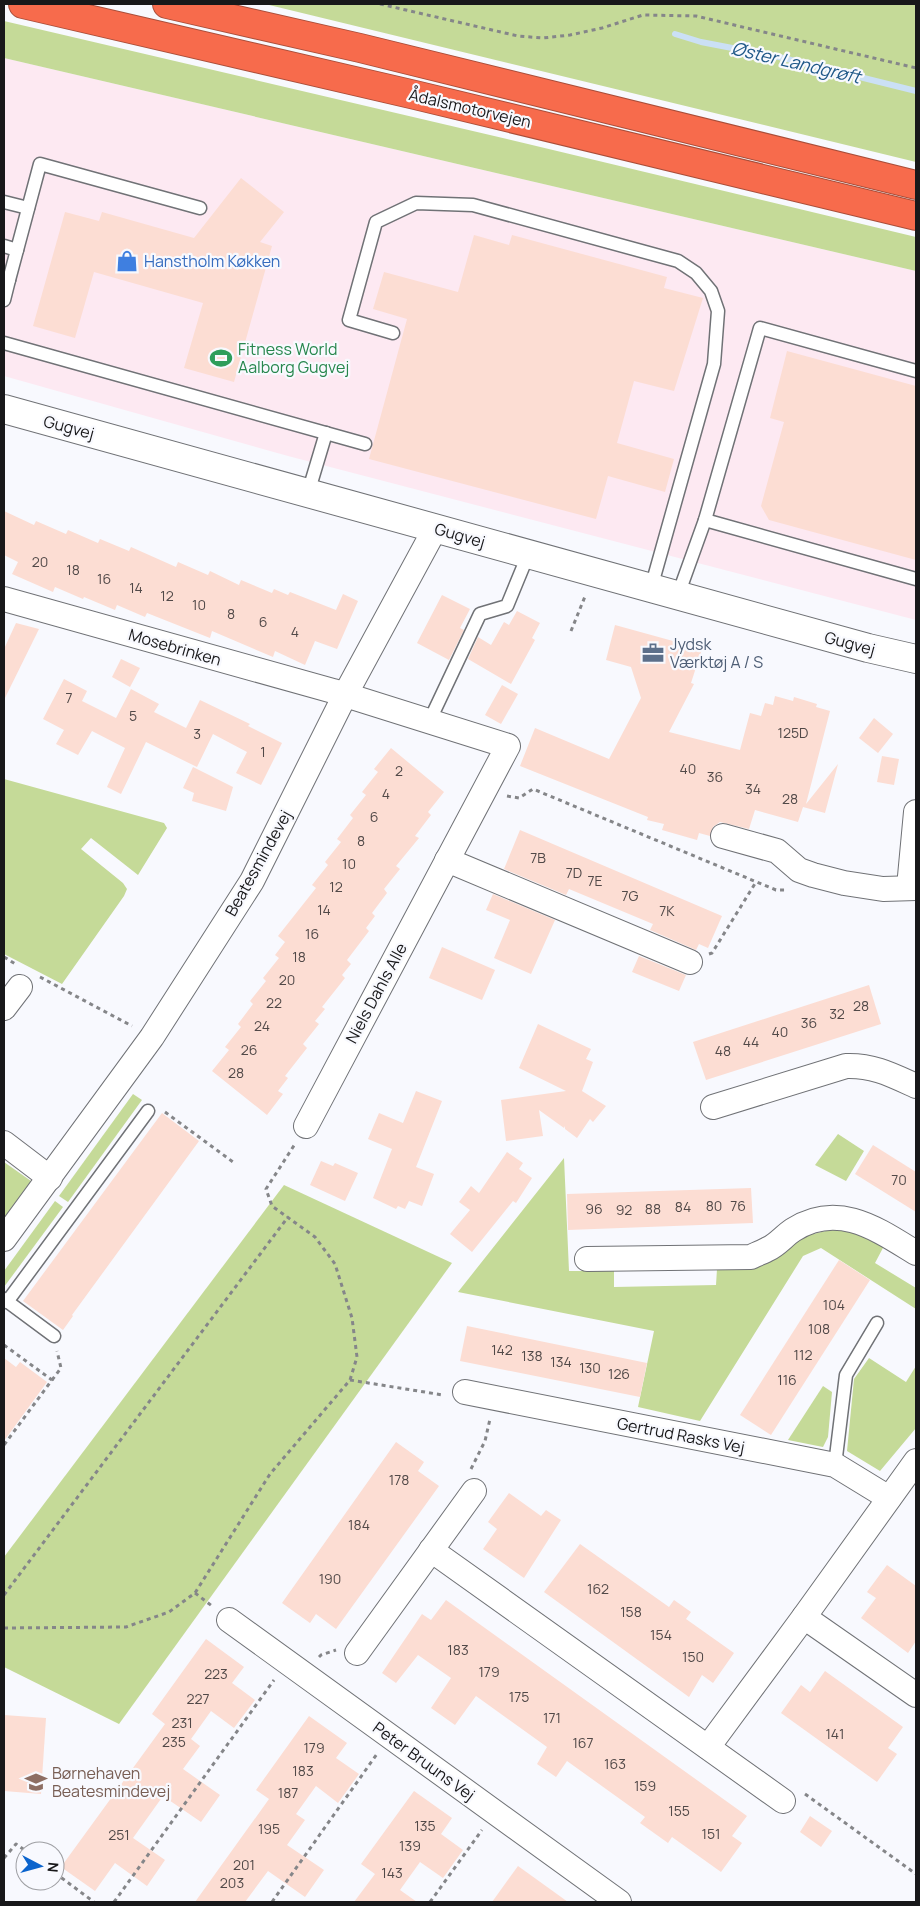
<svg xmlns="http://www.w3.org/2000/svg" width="920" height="1906" font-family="Manrope,sans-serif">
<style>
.industrial{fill:#fde9f2}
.green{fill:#c5da98}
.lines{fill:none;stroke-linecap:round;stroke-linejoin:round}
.stream{stroke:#cbe0f5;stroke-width:6}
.building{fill:#fcddd3}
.service-casing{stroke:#707276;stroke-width:15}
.minor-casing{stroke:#707276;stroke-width:26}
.tertiary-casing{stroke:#707276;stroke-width:30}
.motorway-casing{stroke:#a94e3a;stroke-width:30}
.path{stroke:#858689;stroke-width:3;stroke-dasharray:4 4;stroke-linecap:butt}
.service{stroke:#fff;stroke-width:12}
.minor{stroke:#fff;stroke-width:24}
.tertiary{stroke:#fff;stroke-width:28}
.motorway{stroke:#f76b4c;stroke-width:28}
.labels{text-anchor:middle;stroke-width:4.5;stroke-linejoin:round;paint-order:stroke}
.number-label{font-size:14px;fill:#514948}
.street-label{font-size:16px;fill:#18181a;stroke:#f8f9fe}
.shop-label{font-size:16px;fill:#366cbe;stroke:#f8f9fe;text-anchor:start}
.leisure-label{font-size:16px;fill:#27864d;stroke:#f8f9fe;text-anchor:start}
.service-label{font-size:16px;fill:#4e5e75;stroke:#f8f9fe;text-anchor:start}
.education-label{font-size:16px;fill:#785e54;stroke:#f8f9fe;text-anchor:start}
.water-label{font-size:18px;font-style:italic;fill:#1f5888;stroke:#f8f9fe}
</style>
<rect width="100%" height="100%" fill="#f8f9fe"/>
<!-- industrial -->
<polygon class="industrial" points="4,58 916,271 916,620 288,456 4,376"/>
<!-- green -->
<g class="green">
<polygon points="265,4 916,4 916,162"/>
<polygon points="4,21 507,139 916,237 916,271 4,58"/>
<polygon points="4,779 164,823 167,828 138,875 91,838 81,849 123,883 127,889 124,896 62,984 4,954"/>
<polygon points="133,1094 142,1100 68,1202 59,1196"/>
<polygon points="838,1134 864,1151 846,1181 815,1165"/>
<polygon points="564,1158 569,1271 614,1271 614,1287 716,1285 717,1269 793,1244 809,1235 834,1229 862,1235 884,1246 875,1263 916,1288 916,1309 821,1248 803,1256 700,1421 638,1407 654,1331 458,1292"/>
<polygon points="4,1162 31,1181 4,1218"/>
<polygon points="284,1185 452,1263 119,1724 4,1667 4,1557"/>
<polygon points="55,1201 63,1207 4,1287 4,1271"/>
<polygon points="869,1358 906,1382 916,1366 916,1428 880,1471 847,1451 854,1379"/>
<polygon points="823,1386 832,1392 828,1437 823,1447 788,1440"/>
</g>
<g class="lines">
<!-- stream -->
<polyline class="stream" points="675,34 701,42 779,57 916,91"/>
</g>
<!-- building -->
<g class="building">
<polygon points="241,178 284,212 260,242 272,246 234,382 184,368 203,303 94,272 75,338 33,326 65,212 99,221 102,212 194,238"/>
<polygon points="474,235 509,245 512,235 667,277 664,288 703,298 674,391 634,381 617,443 674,459 665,492 608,476 596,519 369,459 407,319 373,309 384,272 458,292"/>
<polygon points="787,351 916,386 916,560 769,520 761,506 784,422 770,418"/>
<polygon points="4,511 34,525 36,521 66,534 68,530 98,543 100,539 129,551 131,547 176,567 178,562 208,575 210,571 239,585 241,580 272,593 274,589 288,595 290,592 336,610 343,594 358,601 337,649 315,641 305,665 275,651 273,657 212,631 210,638 147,613 145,617 117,605 115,610 84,597 83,599 55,587 53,592 12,574 18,562 4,555"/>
<polygon points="442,595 470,609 460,628 464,630 449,660 417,643"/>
<polygon points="517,611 540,623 532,638 535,640 511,684 468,659 478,637 491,645 504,622 509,625"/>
<polygon points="16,623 39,629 4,700 4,649"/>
<polygon points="615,625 702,649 691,683 694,684 669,732 740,750 750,713 761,716 765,703 773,705 775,696 793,701 794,697 817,704 816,707 830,711 806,804 838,764 825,813 803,807 798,822 755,810 749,829 720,822 713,827 710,836 699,833 697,840 662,830 664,824 647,820 648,817 520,766 535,728 609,759 641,698 631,667 606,660"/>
<polygon points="121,659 140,668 130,687 112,677"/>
<polygon points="64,679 87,691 82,701 116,718 131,689 159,704 154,712 186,728 200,700 250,724 248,726 282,743 261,785 236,773 247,752 213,734 197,767 146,742 121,794 107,787 125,748 92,731 78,755 56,744 64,730 43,719"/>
<polygon points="502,685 518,694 501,724 485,715"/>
<polygon points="874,718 893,734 878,753 859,738"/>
<polygon points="391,748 444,792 428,812 431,815 415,836 419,838 396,866 400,869 384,889 387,893 372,913 375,916 366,928 369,931 347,960 351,964 342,975 345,978 322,1007 325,1009 315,1021 319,1024 303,1044 307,1048 285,1076 288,1078 278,1091 283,1094 267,1115 212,1071 229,1050 225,1047 241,1027 238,1024 253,1004 250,1001 266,981 263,978 279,958 275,955 285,942 278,936 316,888 312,885 328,865 325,862 341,842 337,839 353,818 350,815 366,795 362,792 378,772 374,769"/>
<polygon points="882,756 899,759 894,785 877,782"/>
<polygon points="193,767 233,787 226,811 192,801 194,793 183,788"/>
<polygon points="520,830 722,916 708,948 699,944 696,950 650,930 653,924 569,889 566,895 504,869"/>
<polygon points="493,894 555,920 531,974 494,958 510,920 486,910"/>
<polygon points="442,947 495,970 482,1000 429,978"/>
<polygon points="639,956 686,975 679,991 632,972"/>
<polygon points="869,985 881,1024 706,1080 693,1042"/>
<polygon points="538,1024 591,1049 586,1059 593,1062 582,1091 606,1106 593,1122 590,1119 577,1138 565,1129 565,1126 564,1128 539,1110 543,1136 506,1141 501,1100 566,1091 519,1068"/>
<polygon points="416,1091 442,1101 416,1167 434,1174 422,1206 409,1201 405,1209 398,1206 396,1209 373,1198 392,1149 368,1139 379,1113 403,1123"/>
<polygon points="162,1113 199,1141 72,1315 73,1316 63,1330 23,1301"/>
<polygon points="873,1145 916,1172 916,1212 855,1174"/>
<polygon points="507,1152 523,1163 519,1169 532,1178 516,1203 513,1201 472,1252 450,1234 470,1210 459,1202 471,1186 479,1193"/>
<polygon points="321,1161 333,1166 335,1163 358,1173 345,1201 310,1185"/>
<polygon points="751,1188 753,1223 568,1230 567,1194"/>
<polygon points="839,1260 870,1280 771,1435 740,1415"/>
<polygon points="467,1326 647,1363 640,1397 460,1361"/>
<polygon points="4,1358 16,1367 20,1362 47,1382 4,1441"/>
<polygon points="396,1442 424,1462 418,1471 439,1486 336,1629 316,1614 310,1623 282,1603"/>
<polygon points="509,1493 541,1516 546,1510 561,1520 524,1578 483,1549 497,1529 488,1522"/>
<polygon points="580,1544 669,1607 674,1600 691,1612 686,1619 734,1653 713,1683 702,1675 689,1697 544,1592"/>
<polygon points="887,1565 916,1586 916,1641 908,1653 861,1618 876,1598 867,1592"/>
<polygon points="446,1600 747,1816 732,1836 742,1843 721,1872 672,1837 668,1843 640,1823 645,1817 567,1761 556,1777 537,1764 547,1747 476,1696 455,1725 431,1708 451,1678 418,1655 396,1683 382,1673 422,1614 431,1620"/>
<polygon points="206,1639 244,1667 232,1683 255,1700 234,1728 211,1711 191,1739 200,1746 183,1769 220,1795 201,1822 163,1796 133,1838 165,1860 147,1886 115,1863 95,1891 61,1867 165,1724 152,1714"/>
<polygon points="825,1671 903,1727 888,1748 897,1754 877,1782 781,1713 801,1685 810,1692"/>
<polygon points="4,1715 46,1718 41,1794 4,1791"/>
<polygon points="309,1716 347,1743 336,1758 359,1774 338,1803 316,1786 296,1814 305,1820 287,1845 324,1870 305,1897 268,1871 245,1902 195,1902 269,1799 256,1790"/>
<polygon points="414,1791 452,1818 441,1834 463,1850 443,1878 420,1862 400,1890 417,1902 354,1902 375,1874 361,1864"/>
<polygon points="810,1816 832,1831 821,1847 800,1832"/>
<polygon points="518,1866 568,1902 492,1902"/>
</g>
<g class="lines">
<!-- service casing -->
<g class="service-casing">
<g id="service">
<polyline points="4,202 28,208"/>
<polyline points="4,246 17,250"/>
<polyline points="4,279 9,280 4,300"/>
<polyline points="9,280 40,164 200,208"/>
<polyline points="393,333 349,320 376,222 416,203 473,205 678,261 696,273 711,291 718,311 714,364 651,588"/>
<polyline points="4,343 365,444"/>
<polyline points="308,493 326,433"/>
<polyline points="705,520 916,579"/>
<polyline points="678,595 705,520 760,328 916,371"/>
<polyline points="429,722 480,614 507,606 528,555"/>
<polyline points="4,1299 54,1336"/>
<polyline points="7,1302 148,1111"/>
<polyline points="835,1465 846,1375 877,1323"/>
</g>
</g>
<!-- minor casing -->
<g class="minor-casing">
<g id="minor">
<polyline points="4,599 333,691 508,746 306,1126"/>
<polyline points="723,836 777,851 799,870 813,875 844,883 883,889 916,888"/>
<polyline points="447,860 690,962"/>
<polyline points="909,887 916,812"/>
<polyline points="4,1008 20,987"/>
<path d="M713,1107l133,-41c27,-1 46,9 70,20"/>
<polyline points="4,1143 50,1178"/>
<polyline points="4,1239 152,1037 252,881 345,695 435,529"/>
<path d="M587,1259l164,-2c5,-3 12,-5 17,-8 9,-4 16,-13 25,-19 45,-29 84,-1 123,23"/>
<polyline points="465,1392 835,1465 889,1498"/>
<polyline points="431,1550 783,1801"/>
<polyline points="804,1617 916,1695"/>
<polyline points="229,1620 619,1902"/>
<polyline points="357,1653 474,1491"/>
<polyline points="708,1747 804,1617 916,1461"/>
</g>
</g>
<!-- tertiary casing -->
<g class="tertiary-casing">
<polyline id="tertiary" points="4,409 651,588 868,648 916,659"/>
</g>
<!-- motorway casing -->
<g class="motorway-casing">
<g id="motorway">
<polyline points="23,4 415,95 916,216"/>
<polyline points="167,4 360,48 916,185"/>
</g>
</g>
<!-- path -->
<g class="path">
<polyline points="380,4 518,36 543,38 570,35 602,28 643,15 696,16 916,68"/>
<polyline points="571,631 586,594"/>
<polyline points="507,796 519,798 533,789 776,890 786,890"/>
<polyline points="709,954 712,953 756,882"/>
<polyline points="4,957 17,965"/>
<polyline points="40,977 132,1026"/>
<polyline points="165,1112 233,1162"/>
<polyline points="4,1345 52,1380 4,1445"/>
<polyline points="52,1380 61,1368 57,1351"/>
<polyline points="350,1380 443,1395"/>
<polyline points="471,1469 485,1441 490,1419"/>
<polyline points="195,1593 212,1606"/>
<polyline points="4,1595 288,1217"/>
<polyline points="4,1628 126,1627 169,1612 195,1593 270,1474 350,1380 357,1357 352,1318 335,1264 315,1237 272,1206 266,1189 295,1144"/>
<polyline points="319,1657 321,1655 336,1650"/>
<polyline points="805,1794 916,1874"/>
<polyline points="4,1858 16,1844 26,1851"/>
<polyline points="55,1873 94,1902"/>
<polyline points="114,1902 274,1680"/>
<polyline points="272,1902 377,1754"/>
<polyline points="430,1902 482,1830"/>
</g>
<!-- service -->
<use href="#service" class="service"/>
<!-- minor -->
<use href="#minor" class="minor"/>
<!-- tertiary -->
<use href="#tertiary" class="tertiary"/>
<!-- motorway -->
<use href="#motorway" class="motorway"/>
</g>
<!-- icons -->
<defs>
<g id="shop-bare" transform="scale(1.725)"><path d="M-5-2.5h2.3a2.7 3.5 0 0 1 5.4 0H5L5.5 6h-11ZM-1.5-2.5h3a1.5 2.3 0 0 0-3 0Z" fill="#3f7fe0" stroke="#f8f9fe" stroke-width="2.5" paint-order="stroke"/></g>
<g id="stadium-bare" transform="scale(1.725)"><path d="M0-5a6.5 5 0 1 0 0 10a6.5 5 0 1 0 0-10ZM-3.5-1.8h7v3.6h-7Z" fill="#2e9e5b" stroke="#f8f9fe" stroke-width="2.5" paint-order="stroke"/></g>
<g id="office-bare" transform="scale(1.725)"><path d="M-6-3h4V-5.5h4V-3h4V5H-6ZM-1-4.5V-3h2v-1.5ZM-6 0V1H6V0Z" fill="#5c6f8a" stroke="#f8f9fe" stroke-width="2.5" paint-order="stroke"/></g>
<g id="school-bare" transform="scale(1.725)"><path d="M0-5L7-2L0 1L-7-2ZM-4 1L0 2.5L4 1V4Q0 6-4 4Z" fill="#8d6e63" stroke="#f8f9fe" stroke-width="2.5" paint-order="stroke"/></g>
</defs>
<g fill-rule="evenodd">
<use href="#shop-bare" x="127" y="261"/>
<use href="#stadium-bare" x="221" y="358"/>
<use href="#office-bare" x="653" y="653"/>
<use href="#school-bare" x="36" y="1782"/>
</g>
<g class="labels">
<!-- number labels -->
<g class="number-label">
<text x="40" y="567">20</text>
<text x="73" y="575">18</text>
<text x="104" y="584">16</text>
<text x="136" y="593">14</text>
<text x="167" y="601">12</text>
<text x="199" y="610">10</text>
<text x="231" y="619">8</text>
<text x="263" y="627">6</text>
<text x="295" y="637">4</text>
<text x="69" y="703">7</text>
<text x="133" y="721">5</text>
<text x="793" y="738">125D</text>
<text x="197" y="739">3</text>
<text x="263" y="757">1</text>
<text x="688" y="774">40</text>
<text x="399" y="776">2</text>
<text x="715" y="782">36</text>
<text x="753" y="794">34</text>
<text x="386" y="799">4</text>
<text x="790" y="804">28</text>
<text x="374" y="822">6</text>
<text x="361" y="846">8</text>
<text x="538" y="863">7B</text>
<text x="349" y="869">10</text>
<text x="574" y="878">7D</text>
<text x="595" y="886">7E</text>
<text x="336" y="892">12</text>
<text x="630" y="901">7G</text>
<text x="324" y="915">14</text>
<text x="667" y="916">7K</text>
<text x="312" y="939">16</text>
<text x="299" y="962">18</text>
<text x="287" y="985">20</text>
<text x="274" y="1008">22</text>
<text x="861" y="1011">28</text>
<text x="837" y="1019">32</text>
<text x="809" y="1028">36</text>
<text x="262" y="1031">24</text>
<text x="780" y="1037">40</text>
<text x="751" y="1047">44</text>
<text x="249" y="1055">26</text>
<text x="723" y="1056">48</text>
<text x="236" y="1078">28</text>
<text x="899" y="1185">70</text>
<text x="714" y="1211">80</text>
<text x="738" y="1211">76</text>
<text x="683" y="1212">84</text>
<text x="594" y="1214">96</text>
<text x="653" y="1214">88</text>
<text x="624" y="1215">92</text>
<text x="834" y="1310">104</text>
<text x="819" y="1334">108</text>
<text x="502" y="1355">142</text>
<text x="803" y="1360">112</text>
<text x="532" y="1361">138</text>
<text x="561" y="1367">134</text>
<text x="590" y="1373">130</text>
<text x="619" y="1379">126</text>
<text x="787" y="1385">116</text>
<text x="399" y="1485">178</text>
<text x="359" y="1530">184</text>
<text x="330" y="1584">190</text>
<text x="598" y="1594">162</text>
<text x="631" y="1617">158</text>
<text x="661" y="1640">154</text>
<text x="458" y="1655">183</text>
<text x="693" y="1662">150</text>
<text x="489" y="1677">179</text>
<text x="216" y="1679">223</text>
<text x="519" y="1702">175</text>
<text x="198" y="1704">227</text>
<text x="552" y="1723">171</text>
<text x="182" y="1728">231</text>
<text x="835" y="1739">141</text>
<text x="174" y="1747">235</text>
<text x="583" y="1748">167</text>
<text x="314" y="1753">179</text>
<text x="615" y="1769">163</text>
<text x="303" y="1776">183</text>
<text x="645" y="1791">159</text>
<text x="288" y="1798">187</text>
<text x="679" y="1816">155</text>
<text x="425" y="1831">135</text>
<text x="269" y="1834">195</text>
<text x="711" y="1839">151</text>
<text x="119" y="1840">251</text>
<text x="410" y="1851">139</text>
<text x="244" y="1870">201</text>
<text x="392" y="1878">143</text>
<text x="232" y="1888">203</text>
</g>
<!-- street labels -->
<g class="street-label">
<text transform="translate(470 108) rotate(13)" y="6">Ådalsmotorvejen</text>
<text transform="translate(69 427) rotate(15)" y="6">Gugvej</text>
<text transform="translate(460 535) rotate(16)" y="6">Gugvej</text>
<text transform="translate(850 643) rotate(15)" y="6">Gugvej</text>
<text transform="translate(175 647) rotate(16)" y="6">Mosebrinken</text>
<text transform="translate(258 863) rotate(-61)" y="6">Beatesmindevej</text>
<text transform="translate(376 993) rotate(-62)" y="6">Niels Dahls Alle</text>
<text transform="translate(681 1435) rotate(11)" y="6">Gertrud Rasks Vej</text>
<text transform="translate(424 1761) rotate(36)" y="6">Peter Bruuns Vej</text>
</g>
<!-- shop labels -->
<g class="shop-label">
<text x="144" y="267">Hanstholm Køkken</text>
</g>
<!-- leisure labels -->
<g class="leisure-label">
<text x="238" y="355">Fitness World<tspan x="238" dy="18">Aalborg Gugvej</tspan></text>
</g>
<!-- service labels -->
<g class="service-label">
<text x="670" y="650">Jydsk<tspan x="670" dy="18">Værktøj A / S</tspan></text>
</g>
<!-- education labels -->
<g class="education-label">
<text x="52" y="1779">Børnehaven<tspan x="52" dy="18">Beatesmindevej</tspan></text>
</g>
<!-- water labels -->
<g class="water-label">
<text transform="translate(796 63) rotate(13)" y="6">Øster Landgrøft</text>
</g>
</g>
<!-- border -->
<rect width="920" height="1906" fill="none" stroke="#18181a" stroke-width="10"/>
<!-- north arrow -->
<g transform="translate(40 1866) rotate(96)"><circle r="24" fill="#f8f9fe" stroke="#9e9fa3"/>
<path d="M0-4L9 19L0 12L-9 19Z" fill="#0b64cd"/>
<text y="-8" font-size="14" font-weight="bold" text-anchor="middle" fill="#18181a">N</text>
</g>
</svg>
